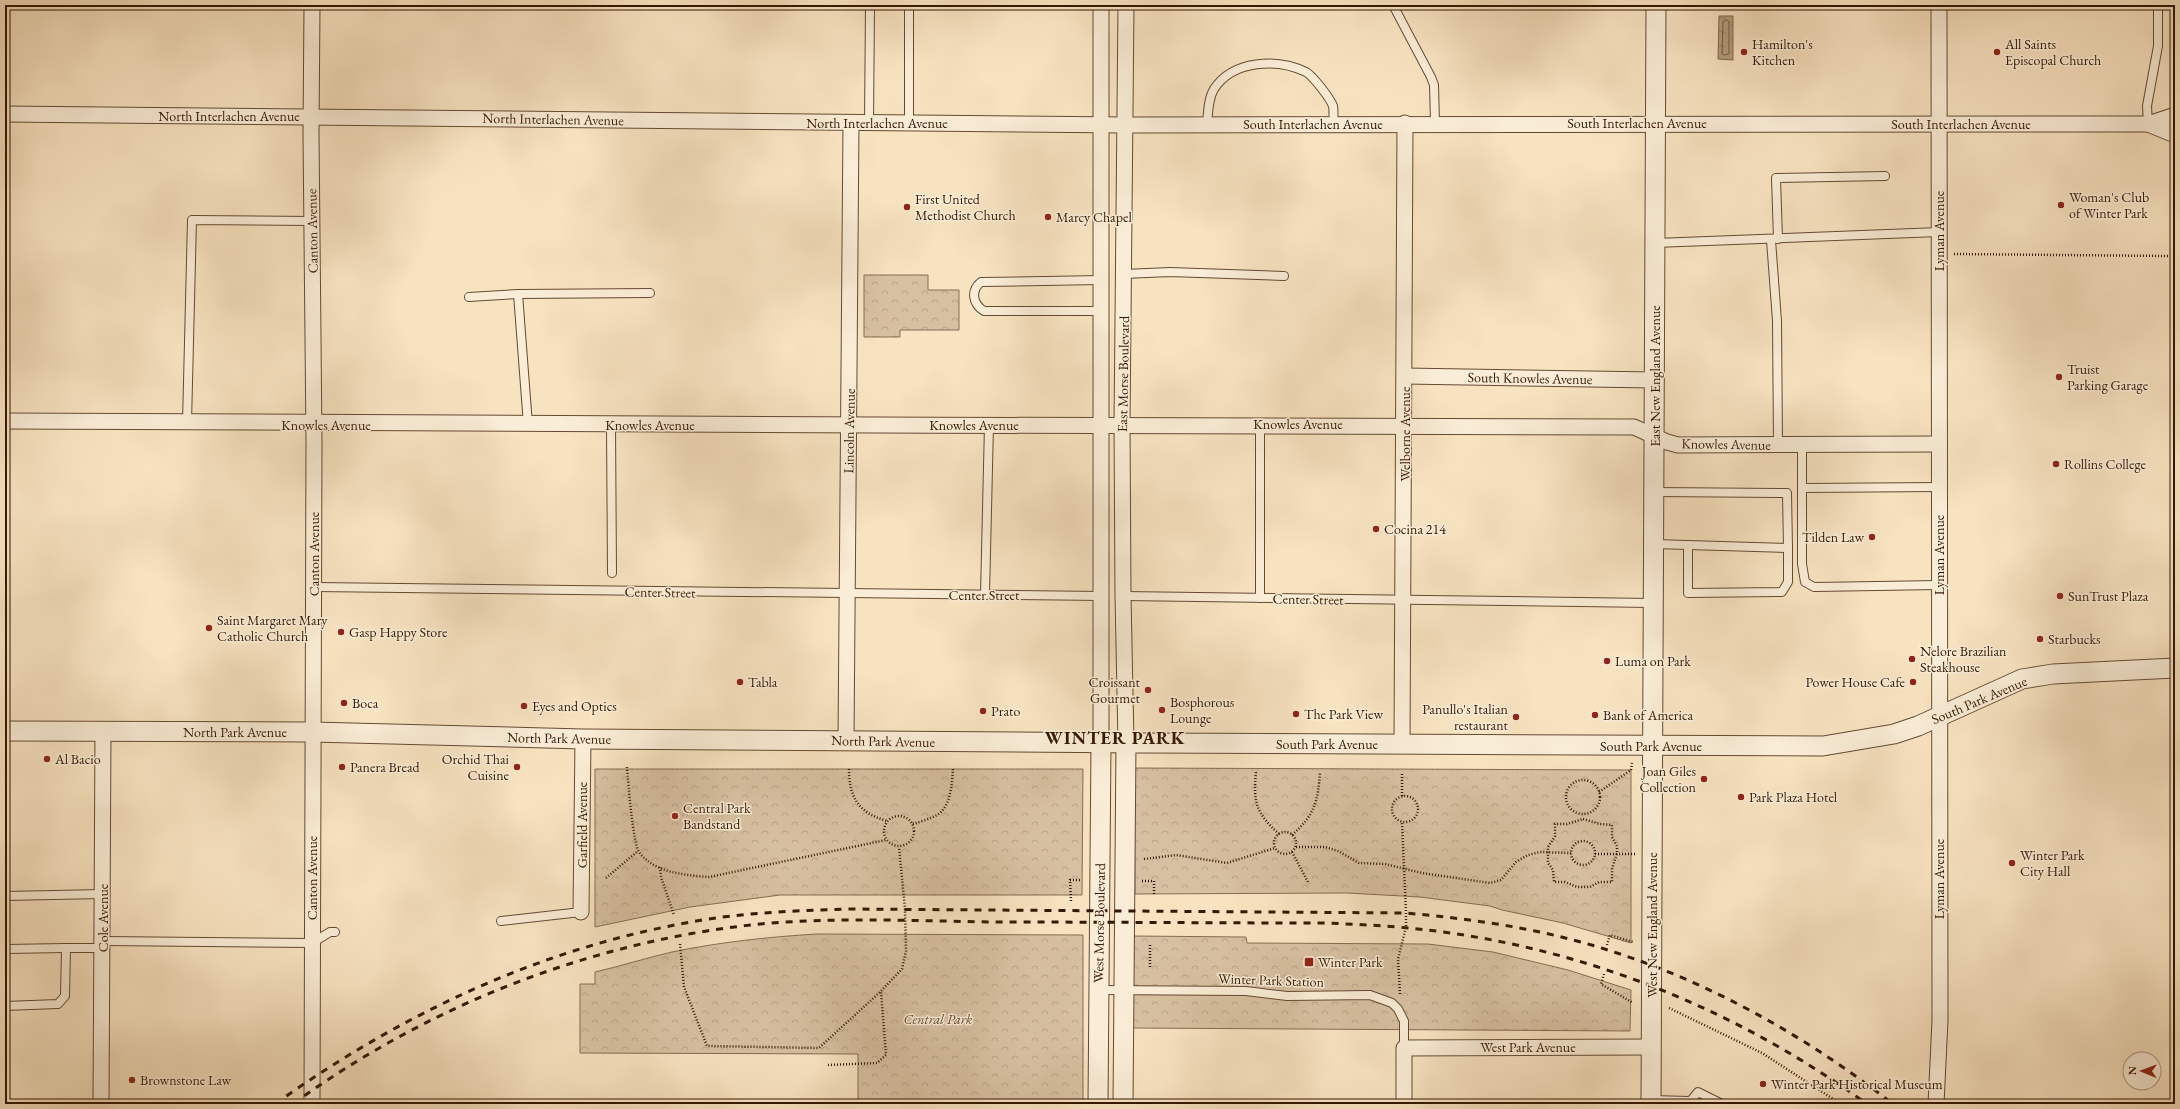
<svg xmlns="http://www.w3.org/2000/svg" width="2180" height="1109" font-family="'EB Garamond',serif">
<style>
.park{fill:url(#park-crowns);stroke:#866c52}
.water{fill:url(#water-ripples);stroke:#81684e}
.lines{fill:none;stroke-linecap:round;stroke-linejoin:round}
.shore{stroke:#745a41;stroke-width:1}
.service-casing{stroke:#654a32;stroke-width:10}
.minor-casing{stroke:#654a32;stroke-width:17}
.tertiary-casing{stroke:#654a32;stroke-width:21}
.path{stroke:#341702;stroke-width:2.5;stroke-dasharray:1 2;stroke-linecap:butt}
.service{stroke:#faedd7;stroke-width:8}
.minor{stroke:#faedd7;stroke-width:15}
.tertiary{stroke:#faedd7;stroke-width:19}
.rail{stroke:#341702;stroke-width:3;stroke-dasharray:7 7;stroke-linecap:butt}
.poi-dot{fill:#8f2418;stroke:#faedd7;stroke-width:1.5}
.labels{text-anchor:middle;stroke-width:3;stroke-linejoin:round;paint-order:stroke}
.poi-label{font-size:14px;fill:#341702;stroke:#faedd7;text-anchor:start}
.street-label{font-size:14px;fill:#341702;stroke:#faedd7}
.park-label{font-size:14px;font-style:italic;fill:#654a32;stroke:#faedd7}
.district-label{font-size:18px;font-weight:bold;letter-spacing:1px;fill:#341702;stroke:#faedd7}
</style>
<defs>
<pattern id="park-crowns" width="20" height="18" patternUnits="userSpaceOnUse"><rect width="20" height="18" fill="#d7c0a1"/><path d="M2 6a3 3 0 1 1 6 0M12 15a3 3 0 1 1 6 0" fill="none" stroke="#b9a489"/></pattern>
<pattern id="water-ripples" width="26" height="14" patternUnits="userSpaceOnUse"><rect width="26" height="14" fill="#b59e80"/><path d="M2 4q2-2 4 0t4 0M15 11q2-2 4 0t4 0" fill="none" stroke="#948067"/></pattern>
</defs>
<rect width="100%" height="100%" fill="#f8e3c1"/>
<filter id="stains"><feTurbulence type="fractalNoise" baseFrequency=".005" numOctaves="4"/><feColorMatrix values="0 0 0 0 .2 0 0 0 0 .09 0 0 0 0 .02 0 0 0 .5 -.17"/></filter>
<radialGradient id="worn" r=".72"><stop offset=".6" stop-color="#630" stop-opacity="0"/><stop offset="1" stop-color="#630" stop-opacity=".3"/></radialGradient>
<!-- park -->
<g class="park">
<polygon points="864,275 928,275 928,290 959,290 959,330 900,330 900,337 864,337"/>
<polygon points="1134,768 1631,770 1631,943 1563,923 1502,910 1490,906 1420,897 1347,893 1135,894"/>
<polygon points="595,769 1083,769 1082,895 780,895 690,907 595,927"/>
<path d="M817,934l266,1v169h-225v-50l-278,-1v-69h15v-12c26,-6 51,-14 77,-20 48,-10 96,-15 145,-18z"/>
<polygon points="1134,936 1246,937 1247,943 1428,944 1493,952 1568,970 1631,990 1630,1031 1132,1028"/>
</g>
<!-- water -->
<polygon class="water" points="1719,16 1733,16 1733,60 1718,59"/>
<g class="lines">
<!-- shore -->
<polygon class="shore" points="1727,20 1729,22 1729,54 1724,55 1722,54 1723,22"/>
<!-- service casing -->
<g class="service-casing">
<g id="service">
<polyline points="909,5 909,123"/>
<polyline points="1393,5 1431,77 1434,85 1435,123"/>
<polyline points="869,123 870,5"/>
<polyline points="2148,124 2147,106 2158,46 2158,5"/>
<path d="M1207,125c1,-12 1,-26 7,-36 19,-29 63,-31 92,-17 7,4 24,26 27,34 1,5 0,13 1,18"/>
<polyline points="1778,239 1776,178 1885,176"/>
<polyline points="1771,240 1777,321 1778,445"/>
<polyline points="1655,243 1939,232"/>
<polyline points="1124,274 1170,272 1284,276"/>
<path d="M1101,280l-120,2c-11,9 -8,22 3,29h117"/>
<polyline points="469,297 518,294"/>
<polyline points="187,423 192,220 312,221"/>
<polyline points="1260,424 1260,598"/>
<polyline points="528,425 518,294 650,293"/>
<polyline points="611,425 612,573"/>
<polyline points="1802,444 1802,564 1805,582 1814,587 1939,585"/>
<polyline points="1802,488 1939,487"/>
<polyline points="1654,544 1788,548 1787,493 1654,492"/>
<polyline points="1688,545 1688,593 1782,592 1788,582 1788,548"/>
<polyline points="314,587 1102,596"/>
<polyline points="985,595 989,425"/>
<polyline points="1123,596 1653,603"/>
<polyline points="5,896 103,894"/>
<polyline points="501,921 581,912"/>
<polyline points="103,941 312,943 330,932 335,932"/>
<polyline points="5,949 66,948"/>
<polyline points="1099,990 1246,991 1287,996 1370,995 1392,1003 1398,1009 1404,1021 1404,1048"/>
<polyline points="5,1006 58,1004 65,996 66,948 103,948"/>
<polyline points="1651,1100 1689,1101"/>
<polyline points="1688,1104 1698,1092 1722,1104"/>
</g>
</g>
<!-- minor casing -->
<g class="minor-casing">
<g id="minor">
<polyline points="1101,5 1101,742"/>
<polyline points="1126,5 1122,424 1123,596 1126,743"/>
<polyline points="5,114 1126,125 2148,124 2175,115"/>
<polyline points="2148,124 2175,135"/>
<polyline points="1405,376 1655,380"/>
<path d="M5,421c543,7 1086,2 1629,6l33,15 11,3 261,-1"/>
<polyline points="846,740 851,123"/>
<polyline points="1402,744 1405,123"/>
<polyline points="581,912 583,739"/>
<polyline points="101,1104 103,732"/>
<polyline points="312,1104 314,441 311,134 312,5"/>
<polyline points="1404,1104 1404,1048 1651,1047"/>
<polyline points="1936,1104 1940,1020 1939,5"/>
</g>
</g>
<!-- tertiary casing -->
<g class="tertiary-casing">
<g id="tertiary">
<polyline points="5,731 312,732 583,739 1141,743 1823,746 1894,734 1918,726 2022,679 2053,674 2175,668"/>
<polyline points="1098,1104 1101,742"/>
<polyline points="1123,1104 1126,743"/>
<polyline points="1651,1104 1656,5"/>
</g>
</g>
<!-- path -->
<g class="path">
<polyline points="1954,254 2168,256"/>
<path d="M627,767c1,14 6,77 12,85 15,21 46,23 70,25l177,-37"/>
<path d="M849,769c0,29 10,44 38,52"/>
<path d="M1256,772c-3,30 0,41 23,62"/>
<circle cx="1583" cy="797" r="17"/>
<polyline points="1599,792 1631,770 1632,763"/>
<circle cx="1405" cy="809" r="13"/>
<polyline points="1402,796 1402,773"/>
<circle cx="899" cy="831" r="15"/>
<polygon points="1583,819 1600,824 1612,825 1612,837 1617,846 1617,853 1612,869 1612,882 1599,882 1590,887 1577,887 1565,882 1554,882 1553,870 1548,863 1548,847 1555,836 1555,824 1567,824"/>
<path d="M913,824c7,-2 16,-5 24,-9 14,-8 15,-32 16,-46"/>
<circle cx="1285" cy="843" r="11"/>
<path d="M1292,835c23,-20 26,-34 28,-63"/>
<circle cx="1583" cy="853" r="12"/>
<polyline points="1296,847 1325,847 1338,851 1359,863 1385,864 1422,873 1490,883 1501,880 1516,862 1528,855 1540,852 1571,853"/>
<polyline points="1292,852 1309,884"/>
<polyline points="1595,854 1635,854"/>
<polyline points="1144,859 1176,855 1227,863 1275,848"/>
<polyline points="660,867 661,877 674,915"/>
<polyline points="606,878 638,851"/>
<polyline points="1142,881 1154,881 1154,894"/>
<polyline points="1071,901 1070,880 1082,880"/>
<polyline points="680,944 684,987 707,1046 819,1048 880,992 902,969 906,951 905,909 899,847"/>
<polyline points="1150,945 1150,968"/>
<polyline points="1607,945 1610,935 1633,942"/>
<polyline points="1604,974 1601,984 1633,1003"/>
<polyline points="1400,994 1398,959 1406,927 1406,913 1402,822"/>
<polyline points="1669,1008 1762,1053 1841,1104"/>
<polyline points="828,1065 877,1063 886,1055 881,992"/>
</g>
<!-- service -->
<use href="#service" class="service"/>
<!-- minor -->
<use href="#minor" class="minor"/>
<!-- tertiary -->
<use href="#tertiary" class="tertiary"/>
<!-- rail -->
<g class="rail">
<path d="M275,1104c122,-87 257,-152 405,-180 55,-11 110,-13 165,-15l561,4c43,4 86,9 129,18 131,27 253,91 358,173"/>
<path d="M293,1104c136,-99 299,-163 467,-180 78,-7 158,-3 237,-2 109,0 218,1 328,1 24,1 48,2 72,4 171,14 332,77 470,177"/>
</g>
</g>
<!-- markers -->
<g class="poi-dot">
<circle cx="1744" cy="52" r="4"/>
<circle cx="1997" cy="52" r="4"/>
<circle cx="2061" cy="205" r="4"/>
<circle cx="907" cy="207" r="4"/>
<circle cx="1048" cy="217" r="4"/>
<circle cx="2059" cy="377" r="4"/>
<circle cx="2056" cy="464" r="4"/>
<circle cx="1376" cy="529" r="4"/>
<circle cx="1872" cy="537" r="4"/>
<circle cx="2060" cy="596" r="4"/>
<circle cx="209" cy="628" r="4"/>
<circle cx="341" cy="632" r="4"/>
<circle cx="2040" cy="639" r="4"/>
<circle cx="1912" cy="659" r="4"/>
<circle cx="1607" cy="661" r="4"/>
<circle cx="740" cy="682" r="4"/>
<circle cx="1913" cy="682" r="4"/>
<circle cx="1148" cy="690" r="4"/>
<circle cx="344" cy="703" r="4"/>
<circle cx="524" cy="706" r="4"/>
<circle cx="1162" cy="710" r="4"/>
<circle cx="983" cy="711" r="4"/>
<circle cx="1296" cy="714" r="4"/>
<circle cx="1595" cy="715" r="4"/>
<circle cx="1516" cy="717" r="4"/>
<circle cx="47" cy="759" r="4"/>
<circle cx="342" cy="767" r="4"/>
<circle cx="517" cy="767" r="4"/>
<circle cx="1704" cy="779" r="4"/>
<circle cx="1741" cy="797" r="4"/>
<circle cx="675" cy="816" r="4"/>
<circle cx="2012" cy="863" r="4"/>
<rect x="1304" y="957" width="10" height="10" rx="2"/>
<circle cx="132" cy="1080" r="4"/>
<circle cx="1763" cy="1084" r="4"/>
</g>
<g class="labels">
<!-- poi labels -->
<g class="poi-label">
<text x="1752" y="49">Hamilton's<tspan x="1752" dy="16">Kitchen</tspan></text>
<text x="2005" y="49">All Saints<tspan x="2005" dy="16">Episcopal Church</tspan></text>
<text x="2069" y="202">Woman's Club<tspan x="2069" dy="16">of Winter Park</tspan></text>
<text x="915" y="204">First United<tspan x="915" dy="16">Methodist Church</tspan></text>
<text x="1056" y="222">Marcy Chapel</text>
<text x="2067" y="374">Truist<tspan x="2067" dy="16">Parking Garage</tspan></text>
<text x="2064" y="469">Rollins College</text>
<text x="1384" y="534">Cocina 214</text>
<text x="1864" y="542" text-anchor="end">Tilden Law</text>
<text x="2068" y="601">SunTrust Plaza</text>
<text x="217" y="625">Saint Margaret Mary<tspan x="217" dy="16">Catholic Church</tspan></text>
<text x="349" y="637">Gasp Happy Store</text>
<text x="2048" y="644">Starbucks</text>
<text x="1920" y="656">Nelore Brazilian<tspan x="1920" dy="16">Steakhouse</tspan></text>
<text x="1615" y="666">Luma on Park</text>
<text x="748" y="687">Tabla</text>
<text x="1140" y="687" text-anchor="end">Croissant<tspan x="1140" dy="16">Gourmet</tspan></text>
<text x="1905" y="687" text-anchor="end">Power House Cafe</text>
<text x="1170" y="707">Bosphorous<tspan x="1170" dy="16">Lounge</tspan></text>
<text x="352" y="708">Boca</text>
<text x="532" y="711">Eyes and Optics</text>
<text x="1508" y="714" text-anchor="end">Panullo's Italian<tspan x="1508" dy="16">restaurant</tspan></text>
<text x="991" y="716">Prato</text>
<text x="1304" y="719">The Park View</text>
<text x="1603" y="720">Bank of America</text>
<text x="55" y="764">Al Bacio</text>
<text x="509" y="764" text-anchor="end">Orchid Thai<tspan x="509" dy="16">Cuisine</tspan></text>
<text x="350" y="772">Panera Bread</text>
<text x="1696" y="776" text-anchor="end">Joan Giles<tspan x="1696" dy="16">Collection</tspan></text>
<text x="1749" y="802">Park Plaza Hotel</text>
<text x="683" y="813">Central Park<tspan x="683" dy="16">Bandstand</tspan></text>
<text x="2020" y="860">Winter Park<tspan x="2020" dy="16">City Hall</tspan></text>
<text x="1318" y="967">Winter Park</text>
<text x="140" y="1085">Brownstone Law</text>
<text x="1771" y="1089">Winter Park Historical Museum</text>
</g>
<!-- street labels -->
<g class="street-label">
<text x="229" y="121">North Interlachen Avenue</text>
<text transform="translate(553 119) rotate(1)" y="5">North Interlachen Avenue</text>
<text x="877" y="128">North Interlachen Avenue</text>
<text x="1637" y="128">South Interlachen Avenue</text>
<text x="1313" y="129">South Interlachen Avenue</text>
<text x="1961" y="129">South Interlachen Avenue</text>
<text transform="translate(312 231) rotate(-91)" y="5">Canton Avenue</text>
<text transform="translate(1939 231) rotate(-90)" y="5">Lyman Avenue</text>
<text transform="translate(1123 374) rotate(-89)" y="5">East Morse Boulevard</text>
<text transform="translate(1655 376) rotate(-90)" y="5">East New England Avenue</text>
<text transform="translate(1530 378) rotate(1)" y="5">South Knowles Avenue</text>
<text x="1298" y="429">Knowles Avenue</text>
<text x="326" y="430">Knowles Avenue</text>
<text x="650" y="430">Knowles Avenue</text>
<text x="974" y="430">Knowles Avenue</text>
<text transform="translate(849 431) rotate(-89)" y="5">Lincoln Avenue</text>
<text transform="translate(1405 434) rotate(-90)" y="5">Welborne Avenue</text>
<text transform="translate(1726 444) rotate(1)" y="5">Knowles Avenue</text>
<text transform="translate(314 554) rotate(-90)" y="5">Canton Avenue</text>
<text transform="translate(1939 555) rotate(-90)" y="5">Lyman Avenue</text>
<text transform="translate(660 592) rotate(1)" y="5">Center Street</text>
<text x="984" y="600">Center Street</text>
<text transform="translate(1308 599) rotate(1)" y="5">Center Street</text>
<text transform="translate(1979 700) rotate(-23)" y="5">South Park Avenue</text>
<text x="235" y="737">North Park Avenue</text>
<text transform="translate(559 738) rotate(1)" y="5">North Park Avenue</text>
<text transform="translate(883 741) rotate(1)" y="5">North Park Avenue</text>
<text x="1327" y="749">South Park Avenue</text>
<text x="1651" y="751">South Park Avenue</text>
<text transform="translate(582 825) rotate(-90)" y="5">Garfield Avenue</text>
<text transform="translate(312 878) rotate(-90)" y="5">Canton Avenue</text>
<text transform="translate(1939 879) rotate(-90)" y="5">Lyman Avenue</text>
<text transform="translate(103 918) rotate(-90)" y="5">Cole Avenue</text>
<text transform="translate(1099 923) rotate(-89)" y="5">West Morse Boulevard</text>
<text transform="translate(1652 925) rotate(-90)" y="5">West New England Avenue</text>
<text transform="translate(1271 980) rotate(2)" y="5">Winter Park Station</text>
<text x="1528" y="1052">West Park Avenue</text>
</g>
<!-- park labels -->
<g class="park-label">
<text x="938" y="1024">Central Park</text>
</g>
<!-- district labels -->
<g class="district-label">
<text x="1115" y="744">WINTER PARK</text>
</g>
</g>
<!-- margin -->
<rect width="2180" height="1109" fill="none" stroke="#f8e3c1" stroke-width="20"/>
<rect x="6" y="6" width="2168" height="1097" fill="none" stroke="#341702" stroke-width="2"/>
<rect x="10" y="10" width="2160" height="1089" fill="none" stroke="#341702"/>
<!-- north arrow -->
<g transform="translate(2142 1071) rotate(271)"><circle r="19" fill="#faedd7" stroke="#ab9782"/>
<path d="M0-3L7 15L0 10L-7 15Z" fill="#8f2418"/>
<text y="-6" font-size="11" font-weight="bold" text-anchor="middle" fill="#341702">N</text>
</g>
<rect width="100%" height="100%" filter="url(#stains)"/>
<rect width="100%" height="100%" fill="url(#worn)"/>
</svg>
